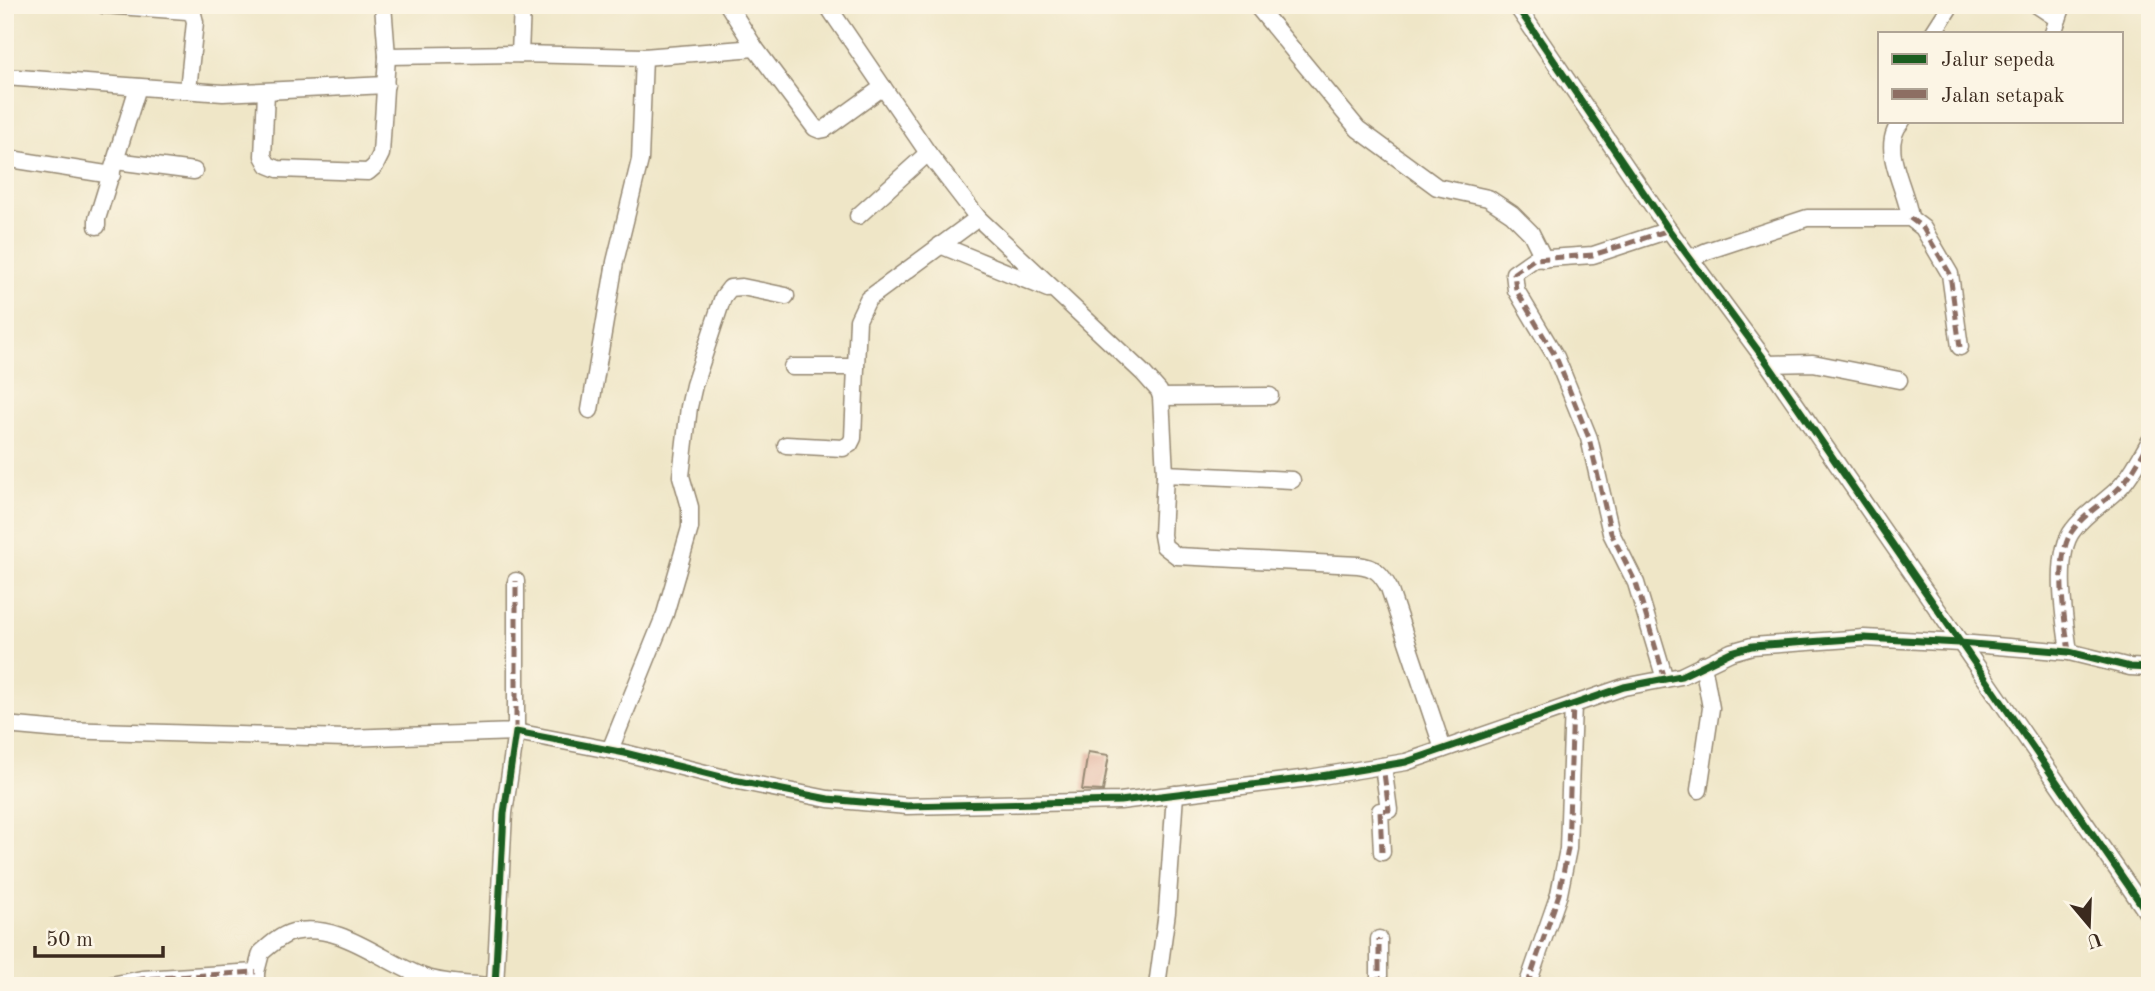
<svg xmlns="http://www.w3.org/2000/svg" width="2155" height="991" font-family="'Old Standard TT',serif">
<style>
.building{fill:#da9b87}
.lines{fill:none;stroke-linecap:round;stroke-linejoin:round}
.minor-casing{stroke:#958872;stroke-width:19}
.minor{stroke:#fff;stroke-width:16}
.quiet{stroke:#8d6e63;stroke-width:5;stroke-dasharray:10 5;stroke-linecap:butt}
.cycleway-casing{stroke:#fcf5e5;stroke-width:11}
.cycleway{stroke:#1b5e20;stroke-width:7}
</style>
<rect width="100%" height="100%" fill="#fcf5e5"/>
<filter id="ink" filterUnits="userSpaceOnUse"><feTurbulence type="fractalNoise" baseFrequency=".0143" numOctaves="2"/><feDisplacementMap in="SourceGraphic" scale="14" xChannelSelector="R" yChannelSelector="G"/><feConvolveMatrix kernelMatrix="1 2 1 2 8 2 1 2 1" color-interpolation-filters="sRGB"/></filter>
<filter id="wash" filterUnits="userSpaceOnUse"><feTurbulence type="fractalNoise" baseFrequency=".00686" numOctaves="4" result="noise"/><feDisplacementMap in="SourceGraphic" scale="28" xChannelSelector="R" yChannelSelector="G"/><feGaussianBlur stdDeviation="1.57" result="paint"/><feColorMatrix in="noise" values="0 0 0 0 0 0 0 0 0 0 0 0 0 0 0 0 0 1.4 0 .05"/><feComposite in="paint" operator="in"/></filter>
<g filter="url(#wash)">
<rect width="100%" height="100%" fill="#efe6c7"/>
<g id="blocks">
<!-- building -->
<polygon class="building" points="1088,752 1109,755 1103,791 1082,790"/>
</g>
</g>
<g filter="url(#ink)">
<use href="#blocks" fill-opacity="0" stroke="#958872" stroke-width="2"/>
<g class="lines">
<!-- minor casing -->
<g class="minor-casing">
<g id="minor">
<polyline points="104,5 187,11 193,14 195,22 188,90"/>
<polyline points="728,5 755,48 815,128 820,130 825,129 883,87"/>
<path d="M827,5l101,148 50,65 165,155 16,18 2,6 4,77 -3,61 2,11 13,10 181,9c17,2 23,8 31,23l54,161"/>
<polyline points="1256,5 1358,129 1437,187 1488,198 1512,214 1531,233 1544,259"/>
<polyline points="1516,5 1669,230 1768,364 2150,917"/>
<polyline points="2037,5 2058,19"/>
<polyline points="1933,33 1951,5"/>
<polyline points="2053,33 2063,5"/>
<polyline points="520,54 522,5"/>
<polyline points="387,56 520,54 644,57 755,48"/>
<polyline points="5,77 223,93 386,85"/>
<polyline points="266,93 263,156 268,165 278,169 368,172 375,166 381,154 387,56 383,5"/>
<path d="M1902,121c-25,26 5,67 8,97"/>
<polyline points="17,160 112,175"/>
<polyline points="116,161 194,171"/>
<polyline points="858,216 928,153"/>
<polyline points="97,226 97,219 138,87"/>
<polyline points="940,245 1048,289"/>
<polyline points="1691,258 1707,251 1807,218 1910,218 1923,228 1950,274 1960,347"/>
<polyline points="1768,364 1813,363 1899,380"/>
<polyline points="792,367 856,367"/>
<polyline points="1161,397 1270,396"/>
<polyline points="590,410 615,262 640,160 644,57"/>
<polyline points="786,445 843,448 850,444 853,438 858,320 868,299 978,218"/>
<polyline points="1165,474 1292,480"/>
<path d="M2069,652c-4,-30 -16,-97 4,-122 13,-18 33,-28 48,-44 12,-13 20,-30 29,-45"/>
<polyline points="1665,679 1636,583 1611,533 1589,438 1556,357 1516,290 1514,273 1534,259 1593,255 1669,230"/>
<polyline points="5,725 61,730 347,738 516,732 516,581"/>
<polyline points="610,750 665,614 690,528 690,507 681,476 689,407 694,385 723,297 730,288 742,287 786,296"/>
<polyline points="1699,790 1711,708 1703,664"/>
<polyline points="1382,852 1380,811 1389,810 1383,766"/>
<polyline points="106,986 142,979 256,972"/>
<path d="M256,986v-14l5,-19c9,-8 20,-18 32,-21 47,-11 89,30 131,45 20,7 43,7 64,9"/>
<polyline points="495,986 504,813 516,732 625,753 733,780 828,799 907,806 1120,801 1309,778 1406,762 1624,687 1681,676 1731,652 1752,646 1864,638 1960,643 2069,652 2130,667 2150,668"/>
<polyline points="1157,986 1167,912 1175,794"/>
<polyline points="1379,986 1379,939"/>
<polyline points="1527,986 1559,894 1568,849 1573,704"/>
</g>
</g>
<!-- minor -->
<use href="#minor" class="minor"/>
<!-- quiet -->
<g class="quiet">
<polyline points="1910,218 1923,228 1950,274 1960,347"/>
<path d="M2069,652c-4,-30 -16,-97 4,-122 13,-18 33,-28 48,-44 12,-13 20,-30 29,-45"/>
<polyline points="1665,679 1636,583 1611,533 1589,438 1556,357 1516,290 1514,273 1534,259 1593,255 1669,230"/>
<polyline points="516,732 516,581"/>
<polyline points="1382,852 1380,811 1389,810 1383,766"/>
<polyline points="106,986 142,979 256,972"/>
<polyline points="1379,986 1379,939"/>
<polyline points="1527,986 1559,894 1568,849 1573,704"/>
</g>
<!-- cycleway casing -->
<g class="cycleway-casing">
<g id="cycleway">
<polyline points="1516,5 1669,230 1768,364 2150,917"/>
<polyline points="495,986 504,813 516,732 625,753 733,780 828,799 907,806 1120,801 1309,778 1406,762 1624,687 1681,676 1731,652 1752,646 1864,638 1960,643 2069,652 2130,667 2150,668"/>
</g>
</g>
<!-- cycleway -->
<use href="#cycleway" class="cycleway"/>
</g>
</g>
<!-- margin -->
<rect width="2155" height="991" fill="none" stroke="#fcf5e5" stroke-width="28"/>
<!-- legend -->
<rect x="1878" y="32" width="245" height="91" fill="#fcf5e5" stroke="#afa495" stroke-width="2"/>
<rect x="1892" y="54" width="35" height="10" fill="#1b5e20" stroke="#afa495" stroke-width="2"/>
<text x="1941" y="66" font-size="21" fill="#3b2a1e">Jalur sepeda</text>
<rect x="1892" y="89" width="35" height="10" fill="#8d6e63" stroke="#afa495" stroke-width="2"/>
<text x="1941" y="102" font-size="21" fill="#3b2a1e">Jalan setapak</text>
<!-- north arrow -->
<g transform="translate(2089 925) rotate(161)" stroke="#fcf5e5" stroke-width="5" paint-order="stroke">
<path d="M0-5L12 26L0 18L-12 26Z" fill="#3b2a1e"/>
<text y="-10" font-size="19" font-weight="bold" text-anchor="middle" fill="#3b2a1e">U</text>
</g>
<!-- scale -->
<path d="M35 946v10h128v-10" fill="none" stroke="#3b2a1e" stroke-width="3.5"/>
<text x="46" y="946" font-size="21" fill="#3b2a1e" stroke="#fcf5e5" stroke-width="5" paint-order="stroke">50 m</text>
</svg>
